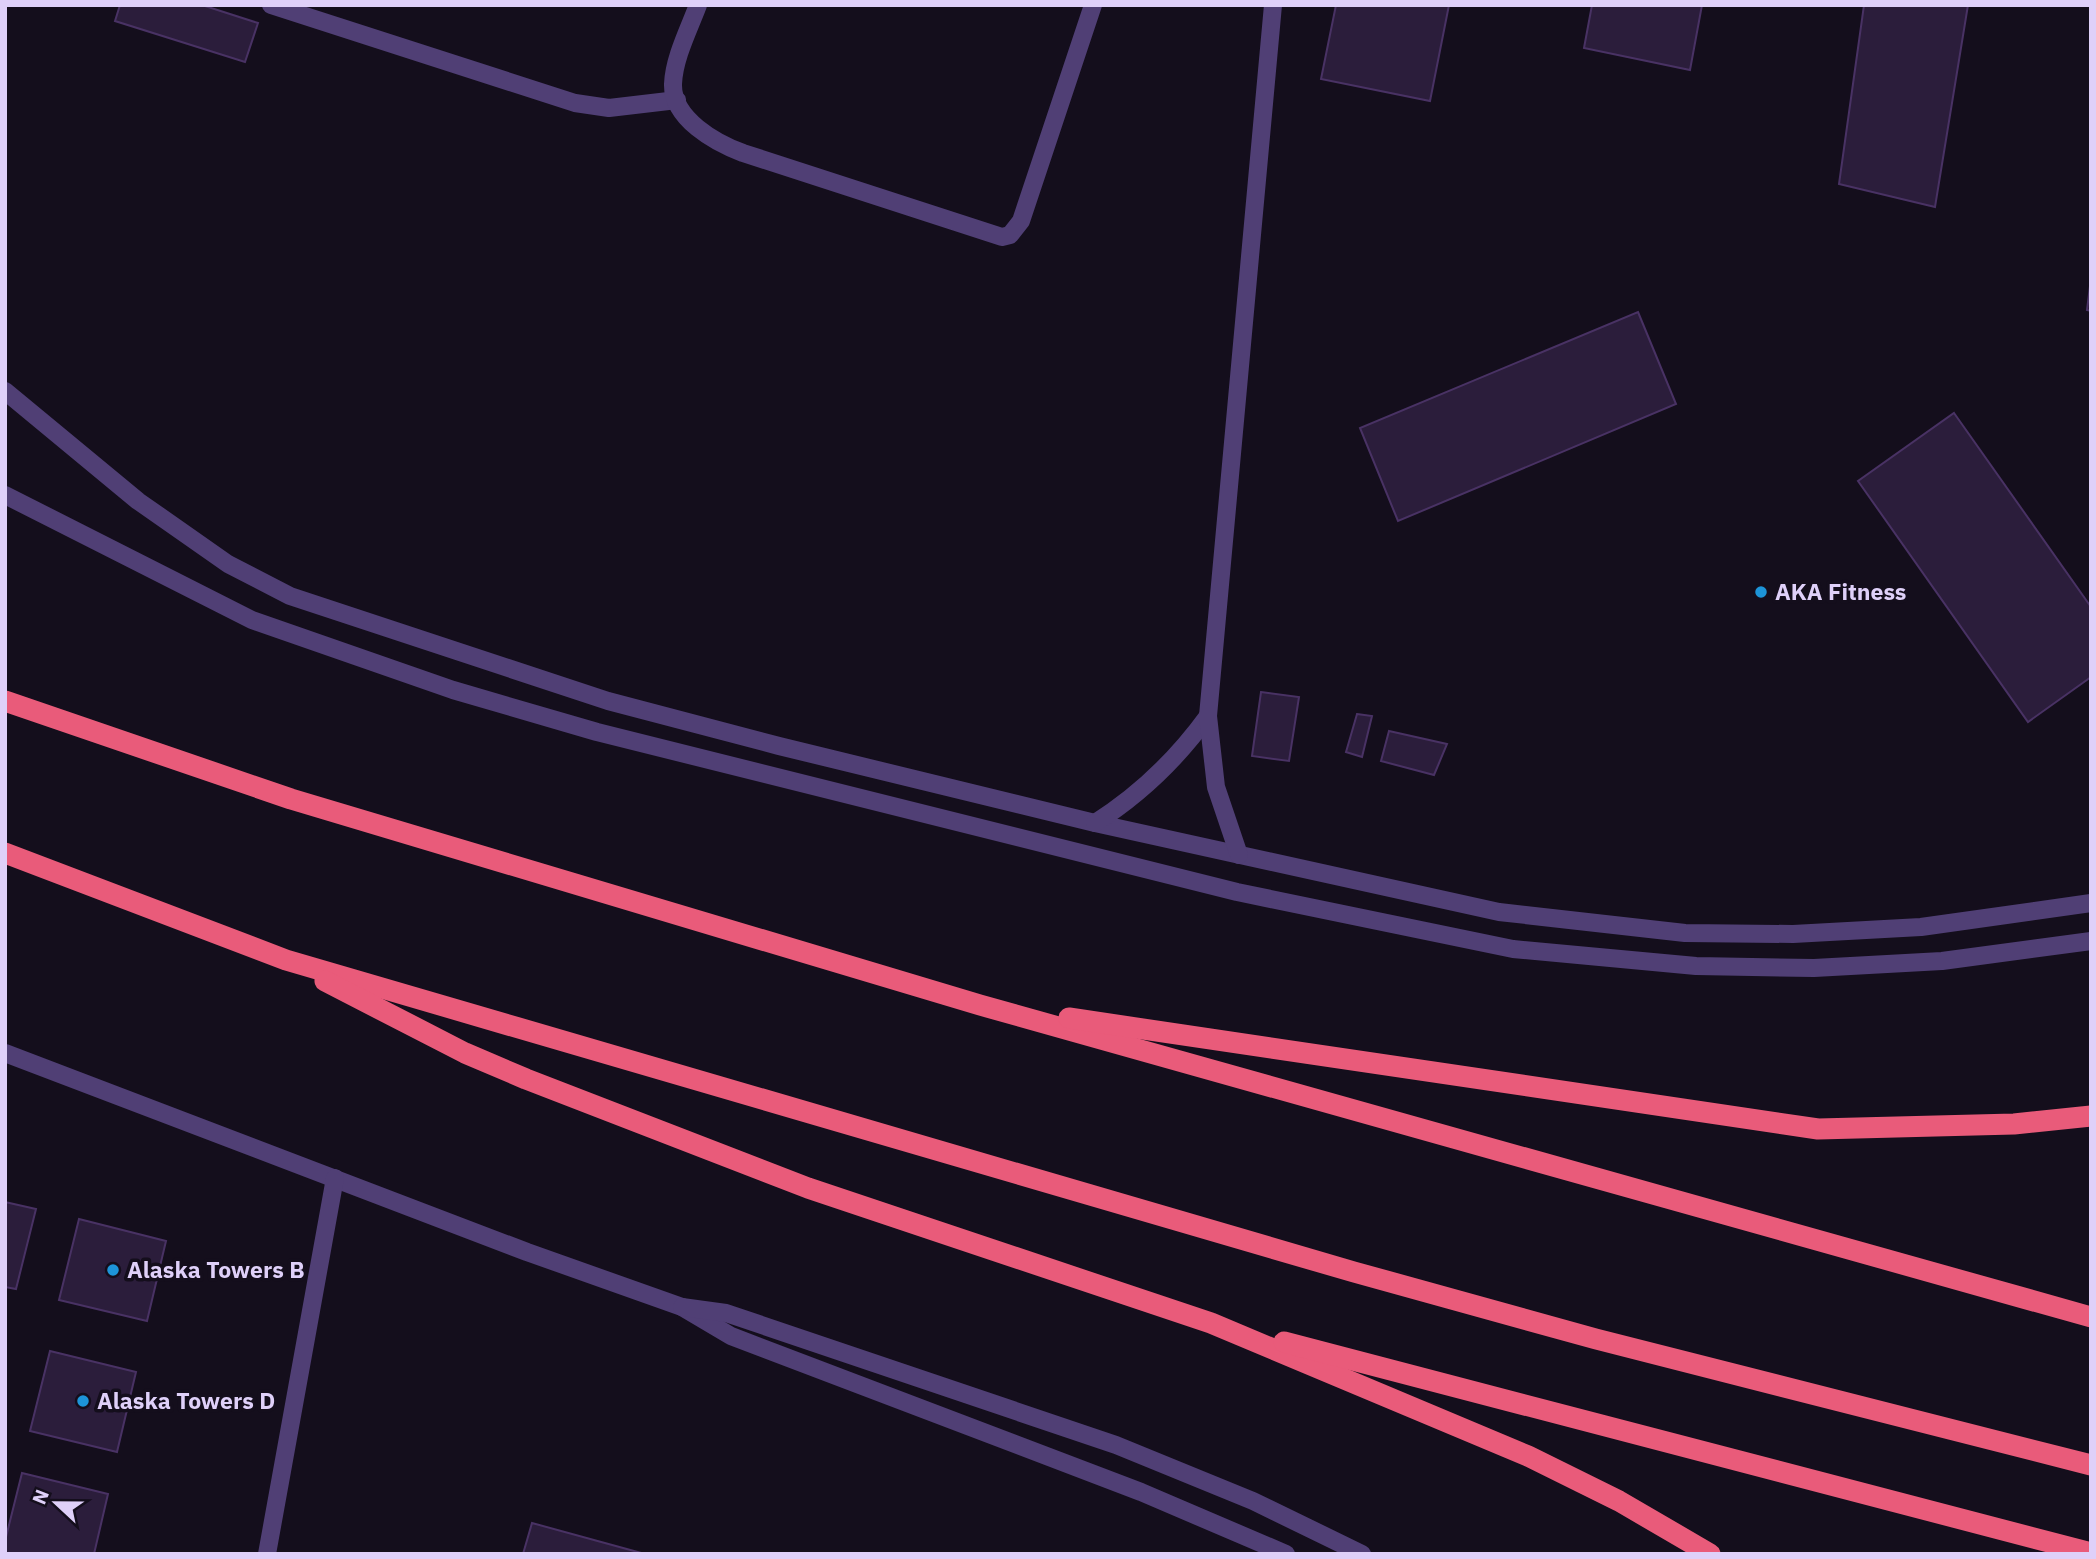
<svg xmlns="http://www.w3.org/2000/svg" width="2096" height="1559" font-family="'IBM Plex Sans',sans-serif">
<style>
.building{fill:#2b1d3b;stroke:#493264;stroke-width:2}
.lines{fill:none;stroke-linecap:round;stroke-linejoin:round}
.minor{stroke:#503f75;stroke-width:18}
.highway{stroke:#e95b7a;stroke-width:21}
.poi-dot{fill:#1d94d8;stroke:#140e1c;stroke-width:2.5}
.labels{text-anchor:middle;stroke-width:7;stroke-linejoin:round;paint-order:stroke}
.poi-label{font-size:23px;font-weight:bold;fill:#dfd0f9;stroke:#140e1c;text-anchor:start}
</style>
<rect width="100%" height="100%" fill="#140e1c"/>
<!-- building -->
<g class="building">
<polygon points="120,5 202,5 258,23 245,62 115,21"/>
<polygon points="1336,5 1449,5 1430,101 1321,79"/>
<polygon points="1592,5 1702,5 1690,70 1584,48"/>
<polygon points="1864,5 1968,5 1935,207 1839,184"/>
<polygon points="2091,278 2091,311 2087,310"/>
<polygon points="1638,312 1676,404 1398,521 1360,428"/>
<polygon points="1954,413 2091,607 2091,677 2028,722 1858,481"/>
<polygon points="1261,692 1299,697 1289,761 1252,756"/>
<polygon points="1357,714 1372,716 1362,757 1346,752"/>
<polygon points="1389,731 1447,744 1434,775 1381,761"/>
<polygon points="5,1202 36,1209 16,1289 5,1287"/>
<polygon points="79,1219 166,1241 147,1321 59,1300"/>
<polygon points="50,1351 136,1372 117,1452 30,1431"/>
<polygon points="22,1473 108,1494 94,1554 5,1554 5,1541"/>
<polygon points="532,1523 645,1554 523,1554"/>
</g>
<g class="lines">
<!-- minor -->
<g class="minor">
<polyline points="271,5 575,103 609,108 677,100"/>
<path d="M698,5c-9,24 -24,53 -25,79 -1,35 43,59 70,69l259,84 8,-2 11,-14 72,-216"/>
<polyline points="5,391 138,501 228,564 290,596 608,701 779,746 1095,823 1499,912 1685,933 1793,934 1921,927 2091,903"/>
<polyline points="5,495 252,620 453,690 597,732 1237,892 1513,949 1696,966 1814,968 1942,961 2091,941"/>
<path d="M1095,823c46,-29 81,-63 113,-107"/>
<polyline points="1239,855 1216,787 1208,716 1273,5"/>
<polyline points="5,1053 527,1252 682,1307 731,1336 1141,1492 1286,1554"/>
<polyline points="682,1307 726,1313 1116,1445 1253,1501 1362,1554"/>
<polyline points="267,1554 335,1178"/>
</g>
<!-- highway -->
<g class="highway">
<polyline points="5,701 291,799 980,1005 2091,1317"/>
<polyline points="5,853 286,960 1354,1272 1596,1339 2091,1465"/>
<polyline points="325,981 465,1053 526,1079 808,1188 1211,1323 1528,1456 1619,1501 1710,1554"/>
<polyline points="1069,1018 1818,1129 2014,1124 2091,1116"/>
<polyline points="1284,1342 2091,1553"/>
</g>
</g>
<!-- markers -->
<g class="poi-dot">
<circle cx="1761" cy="592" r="7"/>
<circle cx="113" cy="1270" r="7"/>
<circle cx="83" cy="1401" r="7"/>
</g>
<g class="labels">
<!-- poi labels -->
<g class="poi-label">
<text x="1775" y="600">AKA Fitness</text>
<text x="127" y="1278">Alaska Towers B</text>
<text x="97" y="1409">Alaska Towers D</text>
</g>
</g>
<!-- border -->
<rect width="2096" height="1559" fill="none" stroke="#dfd0f9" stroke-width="14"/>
<!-- north arrow -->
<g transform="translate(56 1503) rotate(292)" stroke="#140e1c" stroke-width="5" paint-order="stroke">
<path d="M0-5L12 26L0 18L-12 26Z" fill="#dfd0f9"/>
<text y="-10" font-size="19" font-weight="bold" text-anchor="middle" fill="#dfd0f9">N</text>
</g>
</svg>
